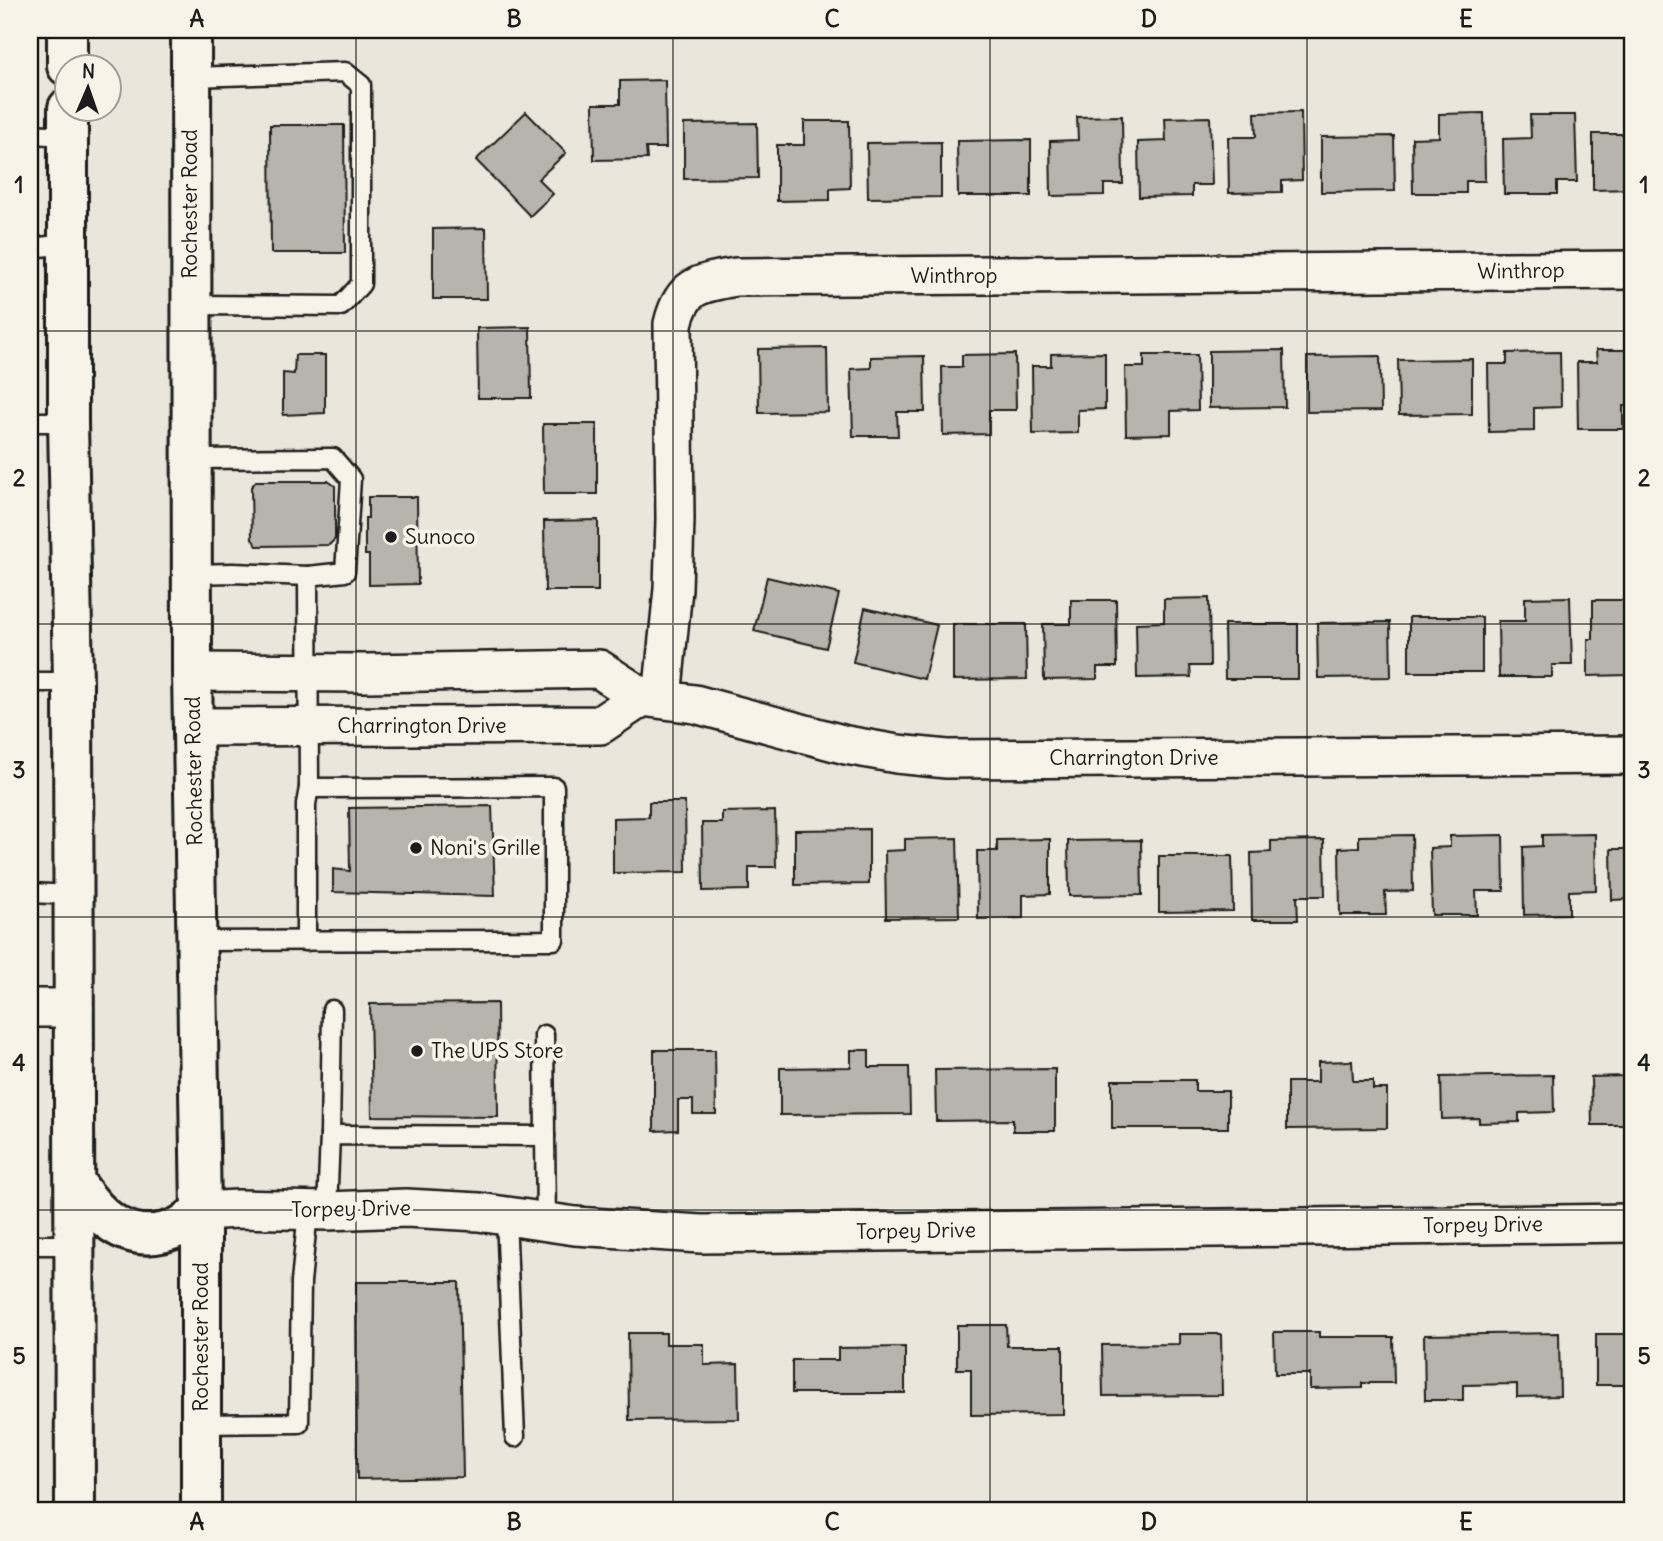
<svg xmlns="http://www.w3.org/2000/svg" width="1663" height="1541" font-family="Delius,sans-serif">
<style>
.building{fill:#b6b4ac;stroke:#1c1c1c;stroke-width:2}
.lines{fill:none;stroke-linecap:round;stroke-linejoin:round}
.lane-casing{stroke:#1c1c1c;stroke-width:23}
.street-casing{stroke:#1c1c1c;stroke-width:42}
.secondary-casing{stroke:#1c1c1c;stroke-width:44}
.lane{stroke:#f7f3e8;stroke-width:18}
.street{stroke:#f7f3e8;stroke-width:37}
.secondary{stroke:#f7f3e8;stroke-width:38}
.grid{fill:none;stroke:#1c1c1c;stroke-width:2;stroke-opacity:0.55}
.poi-dot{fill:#1c1c1c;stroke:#f7f3e8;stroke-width:2.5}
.labels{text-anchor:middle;stroke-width:7;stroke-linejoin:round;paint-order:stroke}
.street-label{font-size:21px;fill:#1c1c1c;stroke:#f7f3e8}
.poi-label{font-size:21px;fill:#1c1c1c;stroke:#f7f3e8;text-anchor:start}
.neatline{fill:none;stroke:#1c1c1c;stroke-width:2.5}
.grid-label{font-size:23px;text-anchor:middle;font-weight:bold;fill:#1c1c1c}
</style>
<rect width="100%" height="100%" fill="#eae6dc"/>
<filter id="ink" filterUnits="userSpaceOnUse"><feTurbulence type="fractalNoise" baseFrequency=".0143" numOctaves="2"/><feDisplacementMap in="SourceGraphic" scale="14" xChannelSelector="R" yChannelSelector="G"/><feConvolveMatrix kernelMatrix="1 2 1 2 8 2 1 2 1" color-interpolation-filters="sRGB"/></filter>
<g filter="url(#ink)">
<!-- building -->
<g class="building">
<polygon points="665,80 666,148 646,148 647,159 594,160 593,104 620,104 620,81"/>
<polygon points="526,112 566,153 538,179 553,194 530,216 476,160"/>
<polygon points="1301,112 1302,180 1282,181 1282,192 1229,193 1228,137 1256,137 1255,113"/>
<polygon points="1484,113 1485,181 1466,181 1466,193 1413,193 1412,138 1439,137 1439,114"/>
<polygon points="1530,115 1575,115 1577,182 1557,182 1557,194 1504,194 1503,139 1531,138"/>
<polygon points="1122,116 1123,184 1104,184 1104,195 1051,196 1050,141 1078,140 1077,117"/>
<polygon points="1210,117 1212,185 1192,185 1192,196 1139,197 1138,142 1166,141 1165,118"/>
<polygon points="804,121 849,121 850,188 830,189 830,200 777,201 777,145 804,145"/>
<polygon points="757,123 758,178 684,179 684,124"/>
<polygon points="270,125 344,125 345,253 271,253"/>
<polygon points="1593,134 1633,134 1633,189 1593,190"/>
<polygon points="1394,136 1395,191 1321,192 1321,137"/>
<polygon points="1031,140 1031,196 958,196 957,141"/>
<polygon points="941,142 941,197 868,198 867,143"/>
<polygon points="486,228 487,299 433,299 433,229"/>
<polygon points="530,327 531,398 478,398 477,328"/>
<polygon points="827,348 828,412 759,413 758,349"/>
<polygon points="1284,350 1285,407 1209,408 1209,351"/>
<polygon points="1596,350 1633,350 1633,406 1623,406 1623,429 1578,429 1577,362 1597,362"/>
<polygon points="1560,352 1561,407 1534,408 1534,431 1489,432 1488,364 1507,364 1507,353"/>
<polygon points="1105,353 1105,409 1078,410 1078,433 1033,434 1032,366 1051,366 1051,354"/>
<polygon points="1015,354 1016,410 989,410 989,434 943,435 942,367 962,367 962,355"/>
<polygon points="295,355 325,355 325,413 283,415 283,373 294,374"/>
<polygon points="1144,355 1197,355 1198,410 1171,411 1171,434 1126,435 1125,367 1144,367"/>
<polygon points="924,356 925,412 897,412 898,436 853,436 851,369 871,368 871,357"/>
<polygon points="1380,356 1381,411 1307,412 1307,357"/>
<polygon points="1472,359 1472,414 1399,415 1398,360"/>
<polygon points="543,424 597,424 597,494 544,494"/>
<polygon points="256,481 328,481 335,486 335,539 329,545 257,546 252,539 251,487"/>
<polygon points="368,497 417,497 418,584 369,585 369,555 365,555 365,518 368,518"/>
<polygon points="598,520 598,591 545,591 544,521"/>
<polygon points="767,577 839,594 826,648 754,631"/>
<polygon points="1570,597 1572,665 1552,665 1552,677 1499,677 1498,621 1525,621 1525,598"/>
<polygon points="1209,598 1210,666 1190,666 1191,677 1137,678 1136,623 1164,622 1164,599"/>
<polygon points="1071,600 1116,600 1117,667 1097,667 1097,679 1044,680 1043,624 1071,624"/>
<polygon points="1593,600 1633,600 1633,665 1629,665 1629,675 1588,676 1588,639 1593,639"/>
<polygon points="865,608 937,625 924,679 853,662"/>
<rect x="1409" y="617" width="73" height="55"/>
<polygon points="1390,622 1391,677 1318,678 1317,623"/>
<polygon points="953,624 1026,624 1027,679 953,680"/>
<polygon points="1224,624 1298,624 1298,679 1225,679"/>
<polygon points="649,802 685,802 686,872 613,873 613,818 649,817"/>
<polygon points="492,806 495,896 333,892 333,869 350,871 349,808"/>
<polygon points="775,811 776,867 749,867 749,890 703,891 702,823 722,823 722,812"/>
<polygon points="869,829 869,884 795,885 795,830"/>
<polygon points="1595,834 1596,890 1569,891 1569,914 1524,915 1523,847 1542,846 1542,835"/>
<polygon points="1412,835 1413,891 1385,892 1386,915 1340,915 1339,848 1359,847 1359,836"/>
<polygon points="1503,835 1504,891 1476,891 1477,915 1432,915 1430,848 1450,847 1450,836"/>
<polygon points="957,838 959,917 886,918 885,851 905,850 905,839"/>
<polygon points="1050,839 1050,894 1023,895 1023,918 978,919 977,851 997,851 997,840"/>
<polygon points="1141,840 1142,895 1069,896 1068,841"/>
<polygon points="1324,840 1325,896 1297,896 1298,920 1252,920 1251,853 1271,852 1271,841"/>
<polygon points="1611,849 1633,849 1633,899 1612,900"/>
<polygon points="1159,856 1232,856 1233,911 1159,912"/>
<polygon points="497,1003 498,1117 372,1116 370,1004"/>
<polygon points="654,1050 715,1050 716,1114 693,1114 693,1100 678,1100 678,1130 654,1131"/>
<polygon points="851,1050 869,1050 869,1067 909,1067 910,1114 780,1115 780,1068 851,1067"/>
<polygon points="1625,1055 1633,1055 1633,1125 1592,1125 1591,1077 1625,1076"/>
<polygon points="1352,1061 1353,1081 1373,1081 1373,1089 1387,1089 1387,1128 1287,1129 1287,1082 1318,1082 1318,1062"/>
<polygon points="1055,1069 1055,1131 1013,1131 1013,1120 936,1121 935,1070"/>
<polygon points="1553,1075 1554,1112 1519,1113 1519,1122 1479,1123 1479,1118 1442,1119 1441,1077"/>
<polygon points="1112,1080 1195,1080 1195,1091 1228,1091 1228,1128 1112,1128"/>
<polygon points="356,1282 459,1282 463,1477 357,1479"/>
<polygon points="957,1325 1006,1325 1007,1346 1063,1346 1063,1414 971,1415 971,1369 957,1369"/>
<polygon points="1274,1332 1319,1332 1319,1337 1393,1337 1394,1383 1362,1383 1362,1388 1310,1389 1310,1374 1275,1374"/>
<polygon points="628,1333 666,1333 666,1344 704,1344 704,1365 738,1364 739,1419 629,1420"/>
<polygon points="1559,1333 1560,1396 1517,1397 1517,1384 1463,1385 1463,1400 1425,1400 1424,1335"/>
<polygon points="1179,1334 1221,1334 1222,1395 1103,1396 1102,1345 1179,1344"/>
<rect x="1596" y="1334" width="37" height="51"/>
<polygon points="905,1347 905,1393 792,1393 792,1360 838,1360 838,1348"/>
</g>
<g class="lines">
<!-- lane casing -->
<g class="lane-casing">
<g id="lane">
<polyline points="30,134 68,136"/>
<polyline points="30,248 68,244"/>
<polyline points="190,305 341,306 361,284 361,85 345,72 191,77"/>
<polyline points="30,422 68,422"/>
<polyline points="192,459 333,458 351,479 345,572 308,576 309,788 306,804 306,941"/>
<polyline points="193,574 233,573 308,576"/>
<polyline points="30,682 73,682"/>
<polyline points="30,893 73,895"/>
<polyline points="197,941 554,940 554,787 309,788"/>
<polyline points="544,1035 545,1136"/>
<polyline points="330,1135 332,1010"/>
<polyline points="327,1211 330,1135 545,1136 546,1222"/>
<polyline points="506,1216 515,1437"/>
<polyline points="30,1245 75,1245"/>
<polyline points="201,1424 299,1423 301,1282 308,1211"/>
</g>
</g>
<!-- street casing -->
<g class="street-casing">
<g id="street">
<polyline points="192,672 366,673 599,669 642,697 695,704 846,745 897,754 947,759 1633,755"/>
<path d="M662,698l11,-109 2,-70 -2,-195c9,-39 27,-41 63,-47l897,-7"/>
<polyline points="193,727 600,725 642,697"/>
<polyline points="30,1008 74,1008"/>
<polyline points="201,1211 238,1209 327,1211 406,1208 479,1212 575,1226 701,1234 1633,1223"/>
</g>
</g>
<!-- secondary casing -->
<g class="secondary-casing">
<g id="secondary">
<polyline points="67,30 67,66"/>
<polyline points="191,30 192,672 201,1211 201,1511"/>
<polyline points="68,108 68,422 73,682 75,1511"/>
<path d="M75,1182c24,37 56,67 104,45 8,-4 15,-11 22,-16"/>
</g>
</g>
<!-- lane -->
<use href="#lane" class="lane"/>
<!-- street -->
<use href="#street" class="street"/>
<!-- secondary -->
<use href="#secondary" class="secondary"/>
</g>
</g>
<!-- grid -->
<path class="grid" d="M356,30v1481M673,30v1481M990,30v1481M1307,30v1481M30,331h1603M30,624h1603M30,917h1603M30,1210h1603"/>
<!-- markers -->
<g class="poi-dot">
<circle cx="391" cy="537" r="7"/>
<circle cx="416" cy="848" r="7"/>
<circle cx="417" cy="1051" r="7"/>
</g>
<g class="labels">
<!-- street labels -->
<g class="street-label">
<text transform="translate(190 204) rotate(-90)" y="7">Rochester Road</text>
<text transform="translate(1521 271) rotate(-1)" y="7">Winthrop</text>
<text x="954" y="283">Winthrop</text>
<text x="422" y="733">Charrington Drive</text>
<text x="1134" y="765">Charrington Drive</text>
<text transform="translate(194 771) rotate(-91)" y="7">Rochester Road</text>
<text transform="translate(351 1209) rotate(-1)" y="7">Torpey Drive</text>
<text transform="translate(1483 1225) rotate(-1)" y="7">Torpey Drive</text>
<text transform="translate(916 1231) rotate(-1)" y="7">Torpey Drive</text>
<text transform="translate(201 1337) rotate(-90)" y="7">Rochester Road</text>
</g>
<!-- poi labels -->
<g class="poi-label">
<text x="405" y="544">Sunoco</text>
<text x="430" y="855">Noni's Grille</text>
<text x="431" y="1058">The UPS Store</text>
</g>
</g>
<!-- margin -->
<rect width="1663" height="1541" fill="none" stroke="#f7f3e8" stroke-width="77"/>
<!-- north arrow -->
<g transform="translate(88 88) rotate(2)"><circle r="33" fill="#f7f3e8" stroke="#9f9d96" stroke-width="2"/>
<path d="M0-5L12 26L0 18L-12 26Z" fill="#1c1c1c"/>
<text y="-10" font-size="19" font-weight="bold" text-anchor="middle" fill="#1c1c1c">N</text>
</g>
<rect x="38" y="38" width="1586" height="1464" class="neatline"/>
<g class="grid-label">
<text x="197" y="27">A</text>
<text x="514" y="27">B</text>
<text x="832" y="27">C</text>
<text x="1149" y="27">D</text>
<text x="1466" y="27">E</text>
<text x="19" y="193">1</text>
<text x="1644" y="193">1</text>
<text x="19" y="486">2</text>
<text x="1644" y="486">2</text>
<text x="19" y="778">3</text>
<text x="1644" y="778">3</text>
<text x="19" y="1071">4</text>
<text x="1644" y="1071">4</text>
<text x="19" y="1364">5</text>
<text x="1644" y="1364">5</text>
<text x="197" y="1530">A</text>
<text x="514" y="1530">B</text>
<text x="832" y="1530">C</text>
<text x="1149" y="1530">D</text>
<text x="1466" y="1530">E</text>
</g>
</svg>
